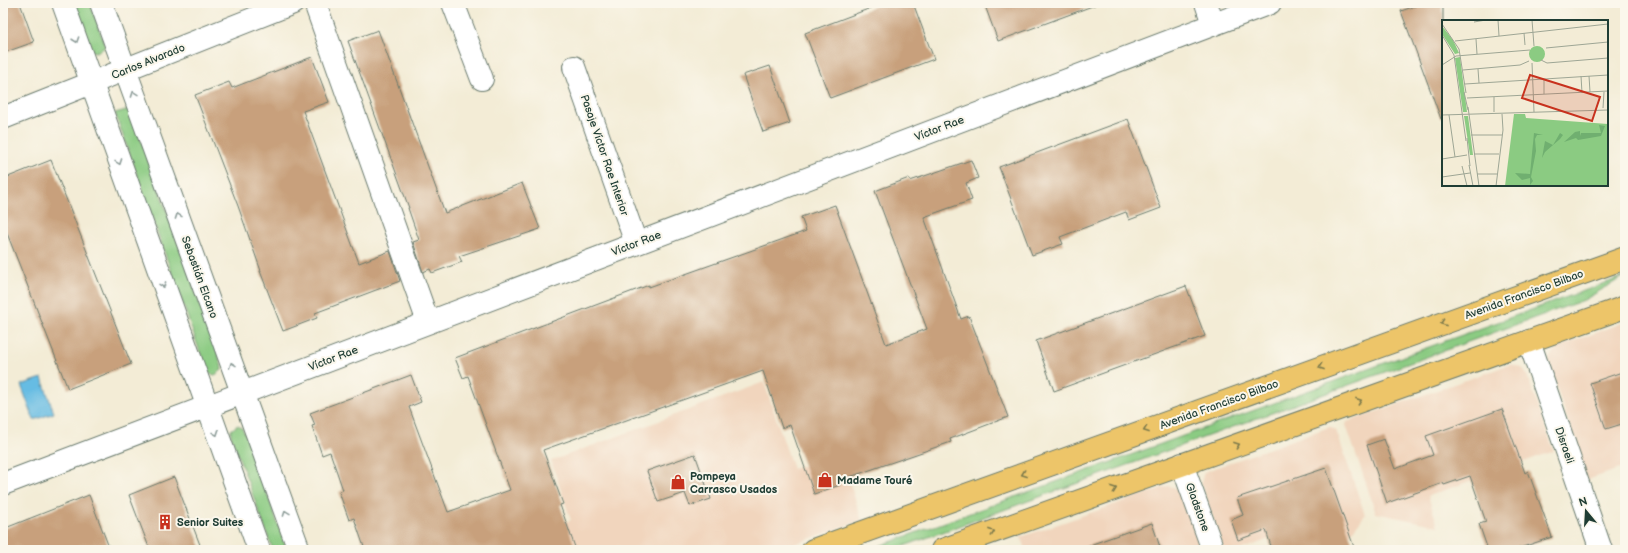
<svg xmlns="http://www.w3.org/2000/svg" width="1628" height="553" font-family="'Balsamiq Sans',sans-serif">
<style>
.built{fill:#f1d5bd}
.green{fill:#8bcb82;stroke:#55845b}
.water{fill:#66bce3;stroke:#427c8c}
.building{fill:#c8a07c}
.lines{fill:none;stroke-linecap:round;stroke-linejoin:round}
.minor-casing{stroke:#697a6d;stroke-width:24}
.tertiary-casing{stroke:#697a6d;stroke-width:24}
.primary-casing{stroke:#697a6d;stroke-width:24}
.minor{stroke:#fff;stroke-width:22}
.tertiary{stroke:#fff;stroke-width:22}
.primary{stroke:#edc569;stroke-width:22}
.oneway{stroke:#8f9e9a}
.oneway2{stroke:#7c7a4c}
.labels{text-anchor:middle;stroke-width:4;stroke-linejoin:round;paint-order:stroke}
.street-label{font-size:11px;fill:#1f3d34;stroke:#fbf7ec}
.poi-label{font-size:11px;font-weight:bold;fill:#1f3d34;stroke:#fbf7ec;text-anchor:start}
.inset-road{fill:none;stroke:#9ea695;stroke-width:1}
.view{fill:#c8321e;fill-opacity:0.15;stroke:#c8321e;stroke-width:2}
.inset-edge{fill:none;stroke:#1f3d34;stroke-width:2}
</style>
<rect width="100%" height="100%" fill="#fbf7ec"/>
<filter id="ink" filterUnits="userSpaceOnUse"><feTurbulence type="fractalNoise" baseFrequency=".025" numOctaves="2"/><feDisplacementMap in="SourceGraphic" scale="8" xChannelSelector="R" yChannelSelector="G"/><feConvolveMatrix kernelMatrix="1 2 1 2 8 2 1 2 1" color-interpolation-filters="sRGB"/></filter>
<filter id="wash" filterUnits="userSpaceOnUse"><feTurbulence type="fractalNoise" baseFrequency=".012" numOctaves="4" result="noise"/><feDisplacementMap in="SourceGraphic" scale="16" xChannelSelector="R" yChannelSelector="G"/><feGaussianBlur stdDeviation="0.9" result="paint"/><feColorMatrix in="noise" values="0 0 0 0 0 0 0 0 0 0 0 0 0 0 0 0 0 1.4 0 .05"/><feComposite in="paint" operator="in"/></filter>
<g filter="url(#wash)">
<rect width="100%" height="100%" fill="#f3ecd6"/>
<!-- built -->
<g class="built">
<polygon points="1625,322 1625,467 1587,480 1548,361 1554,350 1560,346"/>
<polygon points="1511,364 1522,368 1527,375 1554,451 1428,496 1438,526 1376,513 1346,425 1347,422"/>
<polygon points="764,382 793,469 840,454 862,520 778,550 491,550 571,520 551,461"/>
<polygon points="1329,427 1336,430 1365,515 1337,550 1305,526 1240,550 1224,550 1201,483 1204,472"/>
<polygon points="1168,486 1173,487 1181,494 1201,550 1025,550 1021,537"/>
</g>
<!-- green -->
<g class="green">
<polygon points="72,3 90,3 105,45 104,48 96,52 91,51"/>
<polygon points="130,109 221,363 222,370 215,375 210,374 206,369 115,113"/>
<polygon points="1625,276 1584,300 893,550 868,550"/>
<polygon points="238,425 242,428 248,439 287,550 273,550 231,436 231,430"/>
</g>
<!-- water -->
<polygon class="water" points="42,378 54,413 34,420 21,385"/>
<g id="blocks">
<!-- building -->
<g class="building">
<polygon points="3,3 20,3 34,42 3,53"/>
<polygon points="884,3 913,3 934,59 830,98 805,33"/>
<polygon points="984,3 1095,3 1095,5 998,41"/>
<polygon points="1424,3 1443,3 1443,118 1441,119 1401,11"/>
<polygon points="378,30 445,213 522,183 540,229 459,256 462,262 432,273 430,269 423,272 413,242 419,240 408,208 409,208 348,41"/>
<polygon points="312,57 329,102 303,111 359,263 390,251 400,281 315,313 317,318 283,331 260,271 261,271 238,206 195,95 229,82 232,88"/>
<polygon points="770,66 790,123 763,132 743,75"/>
<polygon points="1128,119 1161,208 1129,220 1126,212 1060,237 1063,244 1032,255 999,167"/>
<polygon points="51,160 131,364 68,389 3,223 3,179"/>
<polygon points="971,160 978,178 966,183 972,200 924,217 961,319 969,316 1008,417 950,439 951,442 838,481 840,485 814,494 790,425 782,428 763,371 543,450 563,504 560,505 576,550 365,550 354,518 349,520 339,492 343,490 330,452 322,455 312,426 315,425 310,413 411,375 421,402 409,407 448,512 510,490 468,376 463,378 455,358 649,285 649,287 806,231 801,217 835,205 886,344 927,329 875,191 909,178 910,181"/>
<polygon points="1186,286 1205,336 1054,391 1036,341"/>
<polygon points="1625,371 1625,423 1606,429 1590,383"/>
<polygon points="1502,409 1525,473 1528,471 1552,537 1514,550 1488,550 1479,524 1486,522 1470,476 1444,485 1443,483 1387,503 1367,445 1384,439 1395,469 1433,455 1426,436"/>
<polygon points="695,454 711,499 690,506 685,493 658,502 647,471"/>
<polygon points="1326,468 1355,550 1272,550 1266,530 1238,540 1231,520 1243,515 1237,498"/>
<polygon points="174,477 202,550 150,550 129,495"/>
<polygon points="89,495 110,550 3,550 3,529"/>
<polygon points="1152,523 1161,550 1085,550 1084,547"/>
</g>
</g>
</g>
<g filter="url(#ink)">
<use href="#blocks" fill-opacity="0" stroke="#697a6d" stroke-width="1"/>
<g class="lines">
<!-- minor casing -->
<g class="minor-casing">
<g id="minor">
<polyline points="315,3 428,322"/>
<polyline points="453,3 482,79"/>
<polyline points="1206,3 1213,24"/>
<polyline points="574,67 636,243"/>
<polyline points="3,118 293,3"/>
<polyline points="1529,341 1601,550"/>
<polyline points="1182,464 1213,550"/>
<polyline points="3,484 1270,3"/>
</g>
</g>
<!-- tertiary casing -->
<g class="tertiary-casing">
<g id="tertiary">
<polyline points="63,3 259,550"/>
<polyline points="101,3 299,550"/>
</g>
</g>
<!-- primary casing -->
<g class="primary-casing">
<g id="primary">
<polyline points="813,550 1625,258"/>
<polyline points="942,550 1625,307"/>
</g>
</g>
<!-- minor -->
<use href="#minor" class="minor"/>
<!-- tertiary -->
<use href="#tertiary" class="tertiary"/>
<!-- primary -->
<use href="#primary" class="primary"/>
</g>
<!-- one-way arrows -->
<defs><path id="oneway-chevron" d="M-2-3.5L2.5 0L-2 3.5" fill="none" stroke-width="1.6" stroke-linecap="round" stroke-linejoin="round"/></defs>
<g class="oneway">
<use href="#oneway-chevron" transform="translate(76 40) rotate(71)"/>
<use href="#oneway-chevron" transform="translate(134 94) rotate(-110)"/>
<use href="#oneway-chevron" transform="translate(119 162) rotate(70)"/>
<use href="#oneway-chevron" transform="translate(178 216) rotate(-110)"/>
<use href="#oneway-chevron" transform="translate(163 285) rotate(70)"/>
<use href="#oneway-chevron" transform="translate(232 365) rotate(-110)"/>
<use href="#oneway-chevron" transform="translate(216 433) rotate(70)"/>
<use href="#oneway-chevron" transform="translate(286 513) rotate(-110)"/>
</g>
<g class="oneway2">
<use href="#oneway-chevron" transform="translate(1443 323) rotate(160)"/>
<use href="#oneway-chevron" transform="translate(1321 367) rotate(160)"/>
<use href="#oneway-chevron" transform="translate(1359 401) rotate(-20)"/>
<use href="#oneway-chevron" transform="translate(1146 430) rotate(160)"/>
<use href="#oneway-chevron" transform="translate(1237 445) rotate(-20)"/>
<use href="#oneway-chevron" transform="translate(1024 474) rotate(160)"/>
<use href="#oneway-chevron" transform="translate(1114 489) rotate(-20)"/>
<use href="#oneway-chevron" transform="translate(992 532) rotate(-20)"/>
</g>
</g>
<!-- icons -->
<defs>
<g id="shop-bare" transform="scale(1.2)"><path d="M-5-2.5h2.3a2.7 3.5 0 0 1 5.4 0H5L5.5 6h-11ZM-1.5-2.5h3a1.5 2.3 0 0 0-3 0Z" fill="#c8321e" stroke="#fbf7ec" stroke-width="2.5" paint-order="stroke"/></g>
<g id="building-bare" transform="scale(1.2)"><path d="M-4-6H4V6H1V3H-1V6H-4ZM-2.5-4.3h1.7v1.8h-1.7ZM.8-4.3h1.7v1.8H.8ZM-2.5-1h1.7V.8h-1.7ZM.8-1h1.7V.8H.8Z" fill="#c8321e" stroke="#fbf7ec" stroke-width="2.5" paint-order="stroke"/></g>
</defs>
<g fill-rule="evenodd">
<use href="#shop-bare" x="825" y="480"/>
<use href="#shop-bare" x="678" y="482"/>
<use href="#building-bare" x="165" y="522"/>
</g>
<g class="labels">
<!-- street labels -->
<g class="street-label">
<text transform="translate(148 61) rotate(-22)" y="4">Carlos Alvarado</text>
<text transform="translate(939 128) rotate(-21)" y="4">Víctor Rae</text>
<text transform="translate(605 155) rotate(71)" y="4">Pasaje Víctor Rae Interior</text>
<text transform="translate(636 243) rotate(-21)" y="4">Víctor Rae</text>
<text transform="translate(200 277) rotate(70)" y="4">Sebastián Elcano</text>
<text transform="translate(1524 294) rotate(-20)" y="4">Avenida Francisco Bilbao</text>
<text transform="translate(333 358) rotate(-21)" y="4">Víctor Rae</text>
<text transform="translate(1219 404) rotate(-20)" y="4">Avenida Francisco Bilbao</text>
<text transform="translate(1565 445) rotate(71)" y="4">Disraeli</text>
<text transform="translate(1198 507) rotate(70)" y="4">Gladstone</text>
</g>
<!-- poi labels -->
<g class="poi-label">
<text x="690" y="480">Pompeya<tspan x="690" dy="13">Carrasco Usados</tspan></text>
<text x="837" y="484">Madame Touré</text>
<text x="177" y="526">Senior Suites</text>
</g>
</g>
<!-- overview -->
<g transform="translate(1442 20)">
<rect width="166" height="166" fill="#f3ecd6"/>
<path d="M0,6l11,14 6,13 -4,1 -13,-20zM87 34a8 8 0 1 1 16 0a8 8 0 1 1-16 0ZM18,37l7,55h-4l-8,-54zM72,94h11l1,4 82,6v62h-103zM22,96h4l5,39h-3z" fill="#8bcb82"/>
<path d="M157,105l6,1 -4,10 -23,4 -2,-2 -12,4 11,-10 5,-1v5l1,-3h20zM92,113l9,2h-6l-2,4 1,12 -5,26 2,4 -3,4v-7l-8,2 -7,-7 15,1zM118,113l3,2 -3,4 -15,13 -3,6 3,-17 8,4z" fill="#70af70"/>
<path class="inset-road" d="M56,0l1,16M90,0l2,26M32,2l12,-2M0,4l17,25 7,44M82,13l1,12M0,15l12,20 12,86M34,19l1,15M13,21l153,-17M104,28l62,-6M99,40l6,3 61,-5M90,43l2,49M0,45l14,-9 74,-6M36,49l1,14M21,50l57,-5 9,-4M139,56l1,17M147,56l1,16M102,59v15M23,64l143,-9M22,72l4,18M52,77v15M25,78l141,-7M26,87l11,79M161,88l1,-16M0,95l166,-5M7,95l6,42M29,115h31M25,118l3,28M32,134h25M0,139l25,-4M27,145l4,21M20,146l5,20M35,154h20M0,157l28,-4M54,166l7,-56 -1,-16"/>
<path class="view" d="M88,55l70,22 -8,24 -70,-23z"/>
<rect width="166" height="166" class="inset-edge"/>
</g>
<!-- margin -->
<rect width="1628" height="553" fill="none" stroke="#fbf7ec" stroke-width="16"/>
<!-- north arrow -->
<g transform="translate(1586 511) rotate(342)" stroke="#fbf7ec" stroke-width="3" paint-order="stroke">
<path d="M0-3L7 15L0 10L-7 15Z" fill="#1f3d34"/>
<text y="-6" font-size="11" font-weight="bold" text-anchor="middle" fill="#1f3d34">N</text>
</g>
</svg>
